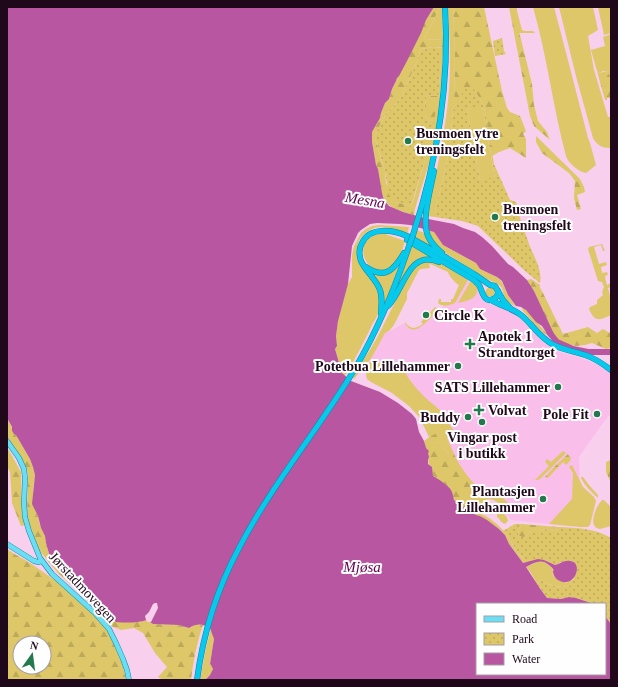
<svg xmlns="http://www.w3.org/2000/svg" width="618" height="687" font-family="Georgia,serif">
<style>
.built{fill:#fabeea}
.grass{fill:#ddc768}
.forest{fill:url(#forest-firs);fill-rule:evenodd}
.park{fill:url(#park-dots);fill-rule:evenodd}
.water{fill:#b856a2}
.pier{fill:#f8cfec}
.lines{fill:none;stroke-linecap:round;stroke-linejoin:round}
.river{stroke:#b856a2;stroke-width:6}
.major-casing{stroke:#0f85a3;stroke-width:5.5}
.highway-casing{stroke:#0f85a3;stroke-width:6}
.major{stroke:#6adff4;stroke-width:4.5}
.highway{stroke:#06c9ec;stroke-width:5}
.highway-bridge-casing{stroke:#0f85a3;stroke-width:6;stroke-linecap:butt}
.highway-bridge{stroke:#06c9ec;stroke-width:5}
.poi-dot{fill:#22794d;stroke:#fefefe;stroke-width:1.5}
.labels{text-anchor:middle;stroke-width:4;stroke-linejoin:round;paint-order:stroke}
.poi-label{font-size:14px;font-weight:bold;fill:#20081b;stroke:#fefefe;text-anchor:start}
.street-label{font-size:14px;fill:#20081b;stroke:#fefefe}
.water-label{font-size:15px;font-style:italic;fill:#630254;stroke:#fefefe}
</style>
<defs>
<pattern id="forest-firs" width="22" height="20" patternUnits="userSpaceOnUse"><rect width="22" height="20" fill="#ddc768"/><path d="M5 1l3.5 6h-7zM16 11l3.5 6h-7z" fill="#bda95a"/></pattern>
<pattern id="park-dots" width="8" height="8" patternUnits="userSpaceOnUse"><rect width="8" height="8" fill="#ddc768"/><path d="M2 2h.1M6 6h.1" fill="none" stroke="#bda95a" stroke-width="1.8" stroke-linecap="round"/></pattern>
</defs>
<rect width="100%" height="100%" fill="#f8cfec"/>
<!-- built -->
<polygon class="built" points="468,280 476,287 491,305 507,310 517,316 545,344 555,351 578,357 596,364 611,374 611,414 605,420 579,457 580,493 550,524 511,520 504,511 494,493 485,496 459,470 400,371 365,361 383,328 388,332 405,323 407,327 409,329 415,329 424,324 439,310 444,306 455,303"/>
<!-- grass -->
<g class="grass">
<polygon points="440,7 442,7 443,40 424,39"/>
<path d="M448,7h5l2,47 -1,52 -2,13 -1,18 -5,30 -11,44v6l-7,-1v-4c11,-51 23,-104 22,-156 0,-16 -1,-33 -2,-49z"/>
<polygon points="511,7 517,7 517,11 522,30 525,31 533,31 535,33 516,33"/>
<path d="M533,7h21l16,61 18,70 2,5 6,22 -10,8c-7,-1 -18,-10 -20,-17 -13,-49 -19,-100 -33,-149z"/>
<path d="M559,7h34l5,23 -10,6 6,34 14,47h3v30l-1,1c-8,0 -13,-3 -17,-10l-17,-62z"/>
<polygon points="598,7 611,7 611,33 604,35"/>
<polygon points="611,34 611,78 607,71 603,71 599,73 597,71 591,50 605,46 603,37"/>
<path d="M441,48h2c-1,35 -4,71 -11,105 -5,19 -12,37 -17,56l-4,-3c5,-11 7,-24 11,-35 11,-41 19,-81 19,-123z"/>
<polygon points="482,106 495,178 480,180 467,109"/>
<path d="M379,225l30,2 -2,8c-12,-6 -28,-13 -40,-3 -5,3 -8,7 -9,12 -6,21 11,27 19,43 3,6 3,14 2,21 0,6 -4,12 -7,17 -8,17 -17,34 -27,51l-3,-3 -5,-17 -2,-7 2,-3 -1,-10 2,-17 10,-35 4,-7v-22l2,-9 7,-13 5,-4 6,-3z"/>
<polygon points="417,230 424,233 428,240 436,250 415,238"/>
<polygon points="428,230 434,232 443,245 476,263 480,269 497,277 502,282 508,295 516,307 507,301 504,295 502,288 498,284 487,279 441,250 433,242"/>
<path d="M385,234l20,7c-2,7 -4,14 -8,20 -3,5 -8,8 -13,9 -20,3 -29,-26 -11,-34 4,-2 8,-2 12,-2z"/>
<path d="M602,244l3,7h-2l-2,-6 -7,2 5,17 7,-2 1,3 -6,2 1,6 5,-1 1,3h-2l-1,3 2,7 4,-2v4l-3,1 3,12v15c-11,5 -16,8 -22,-6l1,-2 7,-3v-4l6,-5 -1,-3 2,-5 -2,-5 -4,-1 -10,-32 1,-2z"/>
<path d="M412,245l21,13c-24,-3 -30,20 -39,37z"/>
<path d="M422,262h14l6,2 26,16 -13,23c-5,2 -12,5 -17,0l1,-4h2v3h10v-3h2l6,-14c-4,-2 -10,-9 -11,-13l-18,-8h-1l1,4 -9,1 -2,1 -12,23v6l-13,26 -5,6 -4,2 -13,24 -18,22 -1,-1 24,-40 34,-68z"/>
<polygon points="397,267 398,268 384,307 383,299 371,272 374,273"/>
<path d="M471,281l6,6c2,12 -10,14 -19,16l12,-21z"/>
<circle cx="490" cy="292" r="4.5"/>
<path d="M435,307l4,3c-9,7 -25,31 -34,13v-1c6,8 10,7 18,2l-2,-2z"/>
<path d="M371,361l12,3 5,-1 14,2c8,22 29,38 47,52l2,3 -2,4 5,7 -7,7 7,16h-5l-12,-13 -1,-4 -5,-1 -2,1 -9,-19 -11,-12 -17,-13 -21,-11 -4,-3c-2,-7 0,-12 4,-18z"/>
<polygon points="563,451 566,453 541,478 538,480 535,480 549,466 545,462 547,459 551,462"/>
<polygon points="572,465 583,487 594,497 596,501 590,525 588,527 580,527 549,524 572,499 573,473 569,467"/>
<path d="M581,477h2l6,8 9,10v3c-7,-6 -13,-12 -17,-20z"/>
<path d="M602,500h2l7,7v19l-11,3c-3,-1 -5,-1 -6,-4 -3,-6 3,-20 8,-25z"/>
<path d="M498,512c5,0 10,4 10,9l-3,3c-4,-1 -5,-5 -8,-7v-2z"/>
<path d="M477,513c10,1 24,14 30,22 4,5 6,12 10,17 2,3 6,6 9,9l-3,2 -14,-19 -4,-9 -6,-6 -19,-13 -4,-1z"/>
<path d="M539,561c5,0 12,4 14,9 2,5 -2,1 1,6 2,4 9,5 12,7l3,-2 2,3 -1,2c-10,1 -20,1 -29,-6l-4,4 -6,-11 -5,-6z"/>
<path d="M211,628l3,11 -4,25c7,7 -1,11 -5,16h-5l6,-32z"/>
</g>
<!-- forest -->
<g class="forest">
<path d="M434,7h6l-16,32 19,1v8l-10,-1 -12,2 -3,10 -16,37 -7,9 -9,9 -9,17 -2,7 6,21 4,12 1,12 10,19 15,4 4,3 -1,6c-34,-9 -31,-15 -36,-46l-2,-4 -4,-23v-10l8,-14 1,-5 4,-10 4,-4 3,-10 4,-8 1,-3 4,-6 15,-30 10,-22z"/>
<polygon points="453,7 484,7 502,91 507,108 510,112 520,116 526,131 523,134 526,139 526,158 510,148 499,152 492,156 484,106 474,89 462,95 459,102 454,106 455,54"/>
<polygon points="509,7 513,7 532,84 534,105 538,121 547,132 550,140 534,126 530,116"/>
<polygon points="597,71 599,73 607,71 611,78 611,98 607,98 607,100 605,100"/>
<polygon points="427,95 438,96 434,122 429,120 424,116 424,109"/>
<polygon points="536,136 580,179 584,187 585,192 577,195 581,209 577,210 574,198 575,181 569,173 542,153 536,142"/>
<polygon points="531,279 540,285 540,288 542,291 563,334 588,327 597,333 603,329 610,333 611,333 611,348 606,349 592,343 585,345 577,346 566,344 556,339 534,291 527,280"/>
<path d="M522,308h1c6,3 9,10 14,14 4,5 7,8 11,13v1l-7,-5 -18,-20z"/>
<path d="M7,418l5,10v3l4,4 14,24 3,8 2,8 -2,15 6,32 2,6 4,8 1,7 4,14 6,11 60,54h22l9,-2 6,4 26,1 10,3 7,-4 7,1c-6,17 -10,37 -12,55h-28l-5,-3 9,-10 -12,-14 -12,-20 -9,-5 -13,2 -10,-4 -20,-23 -34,-31 -18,-22 -10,-27 -2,-11 1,-37 -2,-8 -19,-31z"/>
<path d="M437,433v8l12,13h5c8,17 19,29 31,41l7,-4 6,2 13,13v3l-4,3c-7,-7 -12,-15 -22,-12v2l1,3c-2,4 -4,5 -8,7l-2,3 -13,-8 -9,-7c-3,-16 -9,-14 -20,-24h-1c-1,-2 0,-4 -1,-6 -2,-6 -5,-6 -3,-13l-2,-5 1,-1 -2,-3 -2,-7 7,-5z"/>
<polygon points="7,447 21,472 22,514 25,525 21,526 12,503 10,472 7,466"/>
<polygon points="568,454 571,458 570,461 566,465 563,462 548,478 545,477 554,467"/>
<polygon points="611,460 611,483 606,472 606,462"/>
<path d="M521,524l37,3 -3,4 -11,-2 -5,2h-8c-4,4 -6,8 -12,5 -2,-5 1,-7 2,-12z"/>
<path d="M7,549c8,6 17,10 26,16 22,15 54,38 70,59 11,15 20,38 23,56h-119zM20,643h24v24h-24z"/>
</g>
<!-- park -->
<g class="park">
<polygon points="502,38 504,51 506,54 495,56 493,41"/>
<polygon points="433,47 441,48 441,63 438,96 427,95 424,109 424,116 429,120 434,122 425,160 411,206 396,202 389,195 385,171 375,138 377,131 386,114 395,105 402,96 418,59 421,49"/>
<path d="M463,87h6l5,2 10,17 10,58 16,36 6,2 1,3 -3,3 3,2c4,10 7,20 11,31 4,13 15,28 12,42l-15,-12 -47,-45 -16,-5 -27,-4v-6l11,-44 5,-30 1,-18 2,-13c7,-5 8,-11 9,-19zM482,107l13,70 -15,3 -13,-71z"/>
<path d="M515,524h6l-3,9 1,3c6,3 8,-1 12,-5h8l5,-2 11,2 3,-4c19,1 37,1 53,11v86l-6,-8v-12h-11l-18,-6 -7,-1 -8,2 -14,-1 -10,-14 4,-4c9,7 18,7 29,6l1,-2 -2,-3 4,-1 4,-12 -4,-7 -12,1 -3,2 -3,1 -11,-5 -21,3 3,-2 -9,-9 -9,-16 -5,-5z"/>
</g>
<!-- water -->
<path class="water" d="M7,7h427l-8,13 -5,13 -14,28 -8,15 -2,2 -1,3 -4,8 -3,10 -4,4 -4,10 -1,5 -8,14v10l4,23 2,4 4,24 2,7 5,6 14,6 25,7 26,5 9,4 12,4 7,5 10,9 16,18 5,3 14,13 7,11 21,45 -2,2h-2l-2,-1 -7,-11 -6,-4 -10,-12 -5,-3 -5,-1 -8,-11 -6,-14 -5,-4 -17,-8 -4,-6 -33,-18 -9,-13 -24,-7 -10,-1 -23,-1 -7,1 -9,6 -3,3 -6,13 -4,38 -10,37 -2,15 1,10 -2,3 7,24 9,8 29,11 18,11 14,11 4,5 3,13 5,9 2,7 3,3 -1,2 1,4 -1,3v4l4,3 1,9c4,2 16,10 18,14 2,3 2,7 3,10l13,10 9,5 4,1 7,4 12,9 6,6 4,9 14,19 15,-4 6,1 11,5c5,-1 9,-5 15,-4 13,1 6,24 -7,21 -5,-1 -9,-4 -10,-10 0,-1 1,-2 0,-3 -1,-2 -3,-3 -4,-4 -8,-7 -15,-2 -23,2l15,23 6,8 14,1 8,-2 7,1 18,6h-117v70h128v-58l6,8v56h-406l5,-5 3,-6 -2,-4 -1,-1 4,-25 -4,-11c-8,-4 -12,-5 -21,0l-10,-3 -26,-1 -6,-4c-10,3 -20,3 -31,2l-60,-54 -6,-11 -4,-14 -1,-7 -4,-8 -3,-12 -6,-12 3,-29 -2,-8 -3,-8 -14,-24 -2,-1 -2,-3v-4l-5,-9z"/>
<!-- pier -->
<polygon class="pier" points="155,603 157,603 158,608 151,622 148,622 146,620 145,616 149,612 153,604"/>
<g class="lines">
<!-- river -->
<polyline class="river" points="549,332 557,342 573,349 588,352 611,352"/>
<!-- major casing -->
<g class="major-casing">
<g id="major">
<polyline points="7,441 19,458 24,469 25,478 24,503 25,517 29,531 40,558 52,574 95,613 109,629 116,643 123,659 127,670 129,680"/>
<polyline points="7,544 34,561 38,562 42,561"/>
</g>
</g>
<!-- highway casing -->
<g class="highway-casing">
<g id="highway">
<path d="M434,171c-3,17 -13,49 -6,65 3,7 8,12 14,17"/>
<path d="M413,235c24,-74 37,-150 32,-228"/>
<path d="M407,240l67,40c2,2 3,3 5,5 3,5 5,19 14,14 4,-1 5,-4 5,-8"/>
<path d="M366,267c19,13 28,3 38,-14"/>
<path d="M491,300c10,6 21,8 30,15 11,9 18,22 31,29 10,6 22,7 33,11 10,3 18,9 26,15"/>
<path d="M388,306c16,-16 20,-57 51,-44"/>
<path d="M381,314c0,-8 2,-16 -1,-24 -4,-11 -14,-18 -19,-29 -2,-6 -2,-13 1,-18 8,-17 31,-13 45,-7l40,22 27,16 16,11 5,1 8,14 7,8"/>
<path d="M197,680c6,-46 20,-91 42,-132 33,-64 80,-119 117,-181 22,-38 39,-79 53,-121"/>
</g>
</g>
<!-- major -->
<use href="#major" class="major"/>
<!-- highway -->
<use href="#highway" class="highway"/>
<!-- highway-bridge casing -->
<g class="highway-bridge-casing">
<polyline id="highway-bridge" points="409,246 413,235"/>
</g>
<!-- highway-bridge -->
<use href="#highway-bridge" class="highway-bridge"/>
</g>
<!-- markers -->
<g class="poi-dot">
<circle cx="408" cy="141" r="4"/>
<circle cx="495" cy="217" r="4"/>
<circle cx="426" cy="315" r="4"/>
<path d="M468 338h4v4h4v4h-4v4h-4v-4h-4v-4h4z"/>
<circle cx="458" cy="366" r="4"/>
<circle cx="558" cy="387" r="4"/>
<path d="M477 404h4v4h4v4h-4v4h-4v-4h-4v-4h4z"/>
<circle cx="597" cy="414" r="4"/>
<circle cx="468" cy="417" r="4"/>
<circle cx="482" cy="422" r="4"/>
<circle cx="543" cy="499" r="4"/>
</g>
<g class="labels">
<!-- poi labels -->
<g class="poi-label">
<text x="416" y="138">Busmoen ytre<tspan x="416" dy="16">treningsfelt</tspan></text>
<text x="503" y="214">Busmoen<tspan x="503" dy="16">treningsfelt</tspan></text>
<text x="434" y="320">Circle K</text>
<text x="478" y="341">Apotek 1<tspan x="478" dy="16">Strandtorget</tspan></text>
<text x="450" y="371" text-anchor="end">Potetbua Lillehammer</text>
<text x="550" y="392" text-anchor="end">SATS Lillehammer</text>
<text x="488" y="415">Volvat</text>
<text x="589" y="419" text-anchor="end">Pole Fit</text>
<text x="460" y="422" text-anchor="end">Buddy</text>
<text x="482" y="442" text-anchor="middle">Vingar post<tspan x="482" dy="16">i butikk</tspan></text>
<text x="535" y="496" text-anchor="end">Plantasjen<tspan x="535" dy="16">Lillehammer</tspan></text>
</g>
<!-- street labels -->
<g class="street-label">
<text transform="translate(83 587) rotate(47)" y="5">Jørstadmovegen</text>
</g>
<!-- water labels -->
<g class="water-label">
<text transform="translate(365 200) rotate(9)" y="5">Mesna</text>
<text x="362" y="572">Mjøsa</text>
</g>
</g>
<!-- border -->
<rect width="618" height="687" fill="none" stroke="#20081b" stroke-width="16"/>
<!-- legend -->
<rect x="476" y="603" width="130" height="72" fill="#fefefe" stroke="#a59ca3"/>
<rect x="484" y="616" width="20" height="6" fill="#6adff4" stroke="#a59ca3"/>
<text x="512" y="623" font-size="12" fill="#20081b">Road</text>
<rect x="484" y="633" width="20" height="12" fill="url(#park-dots)" stroke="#a59ca3"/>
<text x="512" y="643" font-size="12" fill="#20081b">Park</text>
<rect x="484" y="653" width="20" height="12" fill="#b856a2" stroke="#a59ca3"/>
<text x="512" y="663" font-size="12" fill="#20081b">Water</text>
<!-- north arrow -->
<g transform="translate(32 655) rotate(14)"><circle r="19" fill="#fefefe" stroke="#a59ca3"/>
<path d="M0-3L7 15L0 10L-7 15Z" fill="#22794d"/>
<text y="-6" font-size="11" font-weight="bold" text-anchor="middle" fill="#20081b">N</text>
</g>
</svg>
